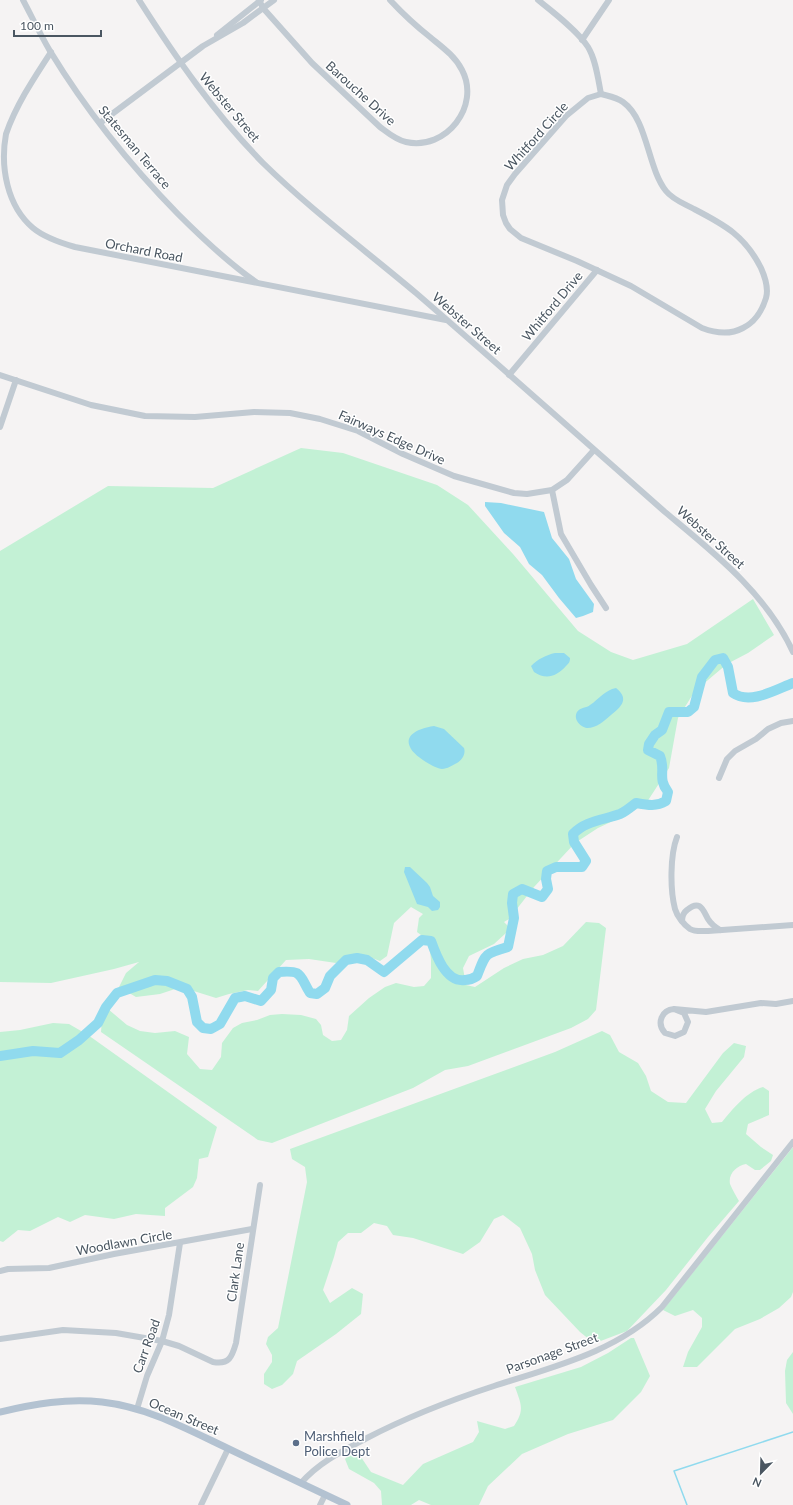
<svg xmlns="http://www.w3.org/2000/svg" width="793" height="1505" font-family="Lato,sans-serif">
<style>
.green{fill:#c3f1d5}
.water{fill:#90daee}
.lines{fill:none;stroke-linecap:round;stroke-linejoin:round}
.stream{stroke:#90daee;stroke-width:1.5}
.river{stroke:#90daee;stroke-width:10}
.minor{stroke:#c1cad2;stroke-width:6}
.major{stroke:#b3c2d1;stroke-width:7}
.service-dot{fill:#5c6f8a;stroke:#fff;stroke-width:1.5}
.labels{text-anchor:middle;stroke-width:3;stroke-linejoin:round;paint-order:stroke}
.street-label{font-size:13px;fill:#4a5661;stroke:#fff}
.service-label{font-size:13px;fill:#4e5e75;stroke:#fff;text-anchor:start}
</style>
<rect width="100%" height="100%" fill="#f5f3f3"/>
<!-- green -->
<g class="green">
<polygon points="301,448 343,453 437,485 468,505 513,554 578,631 611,652 633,660 687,644 753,599 774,635 748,653 727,664 695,691 678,718 669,768 647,802 630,813 598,828 575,843 534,887 509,919 504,922 509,927 506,933 494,944 469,956 463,968 466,985 475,987 504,968 523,959 543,955 563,946 586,922 599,923 606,928 596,1010 588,1019 571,1028 468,1066 445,1070 413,1088 272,1143 258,1140 101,1032 102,1019 108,1009 127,1025 140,1031 155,1033 175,1031 189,1037 187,1054 200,1069 212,1070 221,1057 222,1043 233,1028 242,1023 257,1020 270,1015 282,1014 301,1015 316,1019 321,1025 323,1035 332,1041 341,1040 347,1030 349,1016 369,998 385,987 396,983 414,987 424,986 431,978 431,960 429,941 417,932 419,918 423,914 411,907 394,923 387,956 380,961 361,954 336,963 309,959 286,960 258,991 248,990 229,994 216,998 181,987 160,994 136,997 119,987 126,973 139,962 114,969 51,983 0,982 0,551 108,486 213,488"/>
<polygon points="53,1023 69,1024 88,1035 217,1127 208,1157 199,1159 197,1178 193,1187 165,1208 165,1216 136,1214 114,1219 85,1215 70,1222 58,1217 30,1231 18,1230 3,1242 0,1241 0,1032 20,1030"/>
<path d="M602,1031l8,4 9,17 19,11 8,13 5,15 17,11 18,1 37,-50 11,-10 12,3 -2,11 -28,34 -11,18 7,14 10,-1c10,-12 24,-30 41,-35l6,4v24l-21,9 -2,10 15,13 12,8 -2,6 -11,9h-5l-9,-6c-9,2 -18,9 -16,20 2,5 6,12 9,17l-31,36 -42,53 -39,41 -29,11 -8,-2 -10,-8 -35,-37 -10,-25 -3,-16 -12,-26 -17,-13 -9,4 -14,23 -17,12 -50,-16 -20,-3 -6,-9 -13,-3 -13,10h-13l-10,9 -4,15 -11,33 7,13 22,-15 11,6 -2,20 -25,20 -39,27 -4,13 -11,11 -10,4 -8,-5v-10l8,-12v-7l-6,-11 2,-7 10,-9 29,-146 -2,-15 -13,-8 -2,-10 265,-97z"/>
<polygon points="793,1147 793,1292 791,1297 779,1308 760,1319 735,1329 697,1367 683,1367 688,1352 702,1327 702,1318 693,1310 675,1316 663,1310"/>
<path d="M631,1338h3l16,38 -9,16 -28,28 -45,14 -46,20 -34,32 -9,19h-48l-12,-5 -8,5h-29l-1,-14 -7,-8 -25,-14 -4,-10 6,-7 8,2 12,18 32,13 20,-21 50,-22 6,-10 -2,-11 28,8 9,-3c11,-16 7,-22 1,-39l66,-20 27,-14z"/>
<polygon points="793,1352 793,1414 786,1403 785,1371 787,1360"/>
</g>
<!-- water -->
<g class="water">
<polygon points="485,502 501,503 544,512 552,538 569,559 576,579 594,604 593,612 583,616 576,618 559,598 542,575 529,564 520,547 504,533 485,506"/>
<path d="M555,653h9l6,5c0,4 -1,5 -4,8 -10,11 -20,14 -32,6l-3,-6c7,-7 15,-11 24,-13z"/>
<path d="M616,688c14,11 5,19 -5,27 -7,6 -14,13 -24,13 -7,-1 -14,-9 -10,-16 3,-5 10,-4 13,-7 9,-6 15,-15 26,-17z"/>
<path d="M434,726l10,3 20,19c2,6 -2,12 -7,15 -4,2 -10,6 -15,6 -9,-1 -29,-14 -32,-22 -7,-14 15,-20 24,-21z"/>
<polygon points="405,867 410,867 427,883 430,887 433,896 440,902 440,907 438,910 432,911 428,907 417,904 404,872"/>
</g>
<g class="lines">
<!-- stream -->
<polyline class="stream" points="687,1505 674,1471 793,1432"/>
<!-- river -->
<path class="river" d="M0,1056l33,-5 27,2 19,-13 19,-17 8,-16 11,-14 38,-13 12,1 20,8 5,8 5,25 6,6 8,1 9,-5 15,-26 10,-2 16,5 10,-11 2,-12 6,-6c24,-2 20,3 31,21l7,1 8,-6 5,-12 16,-16 11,-2 10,2 17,12 38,-32 9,1c5,14 15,42 34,39 4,0 9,-2 12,-4 9,-23 7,-22 31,-29l6,-29 -2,-15 1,-9 9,-5 20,8 6,-8 -2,-10 1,-8 9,-4h26l4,-6 -12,-19 -1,-8c12,-13 30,-14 47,-20 5,-2 11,-7 16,-11 11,2 20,4 30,-2l2,-9c-11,-14 -2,-21 -8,-36l-12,-6 1,-6 6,-9 7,-5 7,-18h19l6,-5 8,-30 13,-17 8,-2 5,9 5,26c17,12 42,-3 60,-10"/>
<!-- minor -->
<g class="minor">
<path d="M23,0c9,17 17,34 27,51 36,59 80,114 128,163 24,24 49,48 78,68"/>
<path d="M139,0c37,58 76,114 124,163 48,47 102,87 153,130 66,57 131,115 197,173 17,15 35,31 52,46 49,41 101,81 128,140"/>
<path d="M259,0l4,8 49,55 68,64c8,6 16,13 26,15 40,9 75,-36 56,-72 -7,-14 -20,-23 -32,-33 -14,-11 -28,-24 -40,-37"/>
<path d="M538,0c15,12 40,31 50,47 8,13 10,32 13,47"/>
<polyline points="217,35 261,0"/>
<polyline points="582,40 609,0"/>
<path d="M51,52c-17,26 -35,53 -45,82 -6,33 1,72 27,94 12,10 28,15 42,19l371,73"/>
<path d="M601,94c7,2 15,3 22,8 25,18 24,65 43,89 7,9 19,13 28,18 31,16 51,27 67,59 4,9 8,20 5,30 -4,13 -11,24 -23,30 -13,7 -28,5 -41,0l-71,-42 -54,-25 -56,-23 -11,-9 -4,-6 -3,-8 -1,-15 5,-15 8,-11 51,-58 22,-18z"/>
<polyline points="100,123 203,46 243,23 274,0"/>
<polyline points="0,375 91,405 145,416 195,417 254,412 290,413 320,419 358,431 403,454 454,476 514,493 527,494 552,490 567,480 594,450"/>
<polyline points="509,375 597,270"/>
<polyline points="0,427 16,380"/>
<polyline points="552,490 561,534 591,585 606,608"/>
<polyline points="719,778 727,759 735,751 756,739 768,729 781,723 793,721"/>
<path d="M677,837c-7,18 -7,53 -2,72 2,7 9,16 15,20 5,3 12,2 18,2l85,-6"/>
<path d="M682,921c0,-4 1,-8 5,-11 13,-11 16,0 21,9 3,5 7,8 12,11"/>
<path d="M674,1009l10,4 4,9 -4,10 -9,4 -10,-3c-9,-10 -3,-23 9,-24l32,3 55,-9 15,1 17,-3"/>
<polyline points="0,1271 8,1269 49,1268 114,1254 252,1229"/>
<path d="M0,1339l63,-9 53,3 46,8 17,5 34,16c16,3 19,-5 23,-19l24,-158"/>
<polyline points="137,1409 147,1376 162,1341 169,1315 180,1243"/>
<path d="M301,1483c17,-20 41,-32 64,-44 42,-22 83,-38 129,-53 58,-19 123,-34 168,-79l131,-165"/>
<polyline points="201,1505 228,1449"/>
<polyline points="320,1505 325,1495"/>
</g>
<!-- major -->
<path class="major" d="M0,1412c34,-8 67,-14 102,-10 45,5 85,27 125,46 40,19 80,38 120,57"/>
</g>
<!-- markers -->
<circle class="service-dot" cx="296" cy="1443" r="4"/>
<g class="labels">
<!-- street labels -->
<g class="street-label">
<text transform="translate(361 93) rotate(42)" y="5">Barouche Drive</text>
<text transform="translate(230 107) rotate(50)" y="5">Webster Street</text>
<text transform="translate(536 136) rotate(-48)" y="5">Whitford Circle</text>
<text transform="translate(135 147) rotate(50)" y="5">Statesman Terrace</text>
<text transform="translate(144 250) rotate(11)" y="5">Orchard Road</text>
<text transform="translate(552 306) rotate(-50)" y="5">Whitford Drive</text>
<text transform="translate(467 323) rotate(41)" y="5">Webster Street</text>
<text transform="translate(392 437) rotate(24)" y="5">Fairways Edge Drive</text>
<text transform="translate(711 537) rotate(42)" y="5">Webster Street</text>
<text transform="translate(124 1242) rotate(-10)" y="5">Woodlawn Circle</text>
<text transform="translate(235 1272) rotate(-82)" y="5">Clark Lane</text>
<text transform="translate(146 1346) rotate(-70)" y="5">Carr Road</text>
<text transform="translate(552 1353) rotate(-20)" y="5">Parsonage Street</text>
<text transform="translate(184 1416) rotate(23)" y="5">Ocean Street</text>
</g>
<!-- service labels -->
<g class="service-label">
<text x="304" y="1441">Marshfield<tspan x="304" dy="15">Police Dept</tspan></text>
</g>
</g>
<!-- north arrow -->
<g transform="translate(761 1473) rotate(203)" stroke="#ffffff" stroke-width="3" paint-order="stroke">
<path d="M0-3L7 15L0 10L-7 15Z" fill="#4a5661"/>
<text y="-6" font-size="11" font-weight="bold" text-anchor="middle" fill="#4a5661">N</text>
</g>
<!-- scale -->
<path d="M14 30v6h87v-6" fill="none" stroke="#4a5661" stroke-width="2"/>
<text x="20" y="30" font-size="12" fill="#4a5661" stroke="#ffffff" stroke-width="3" paint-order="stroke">100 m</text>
</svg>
